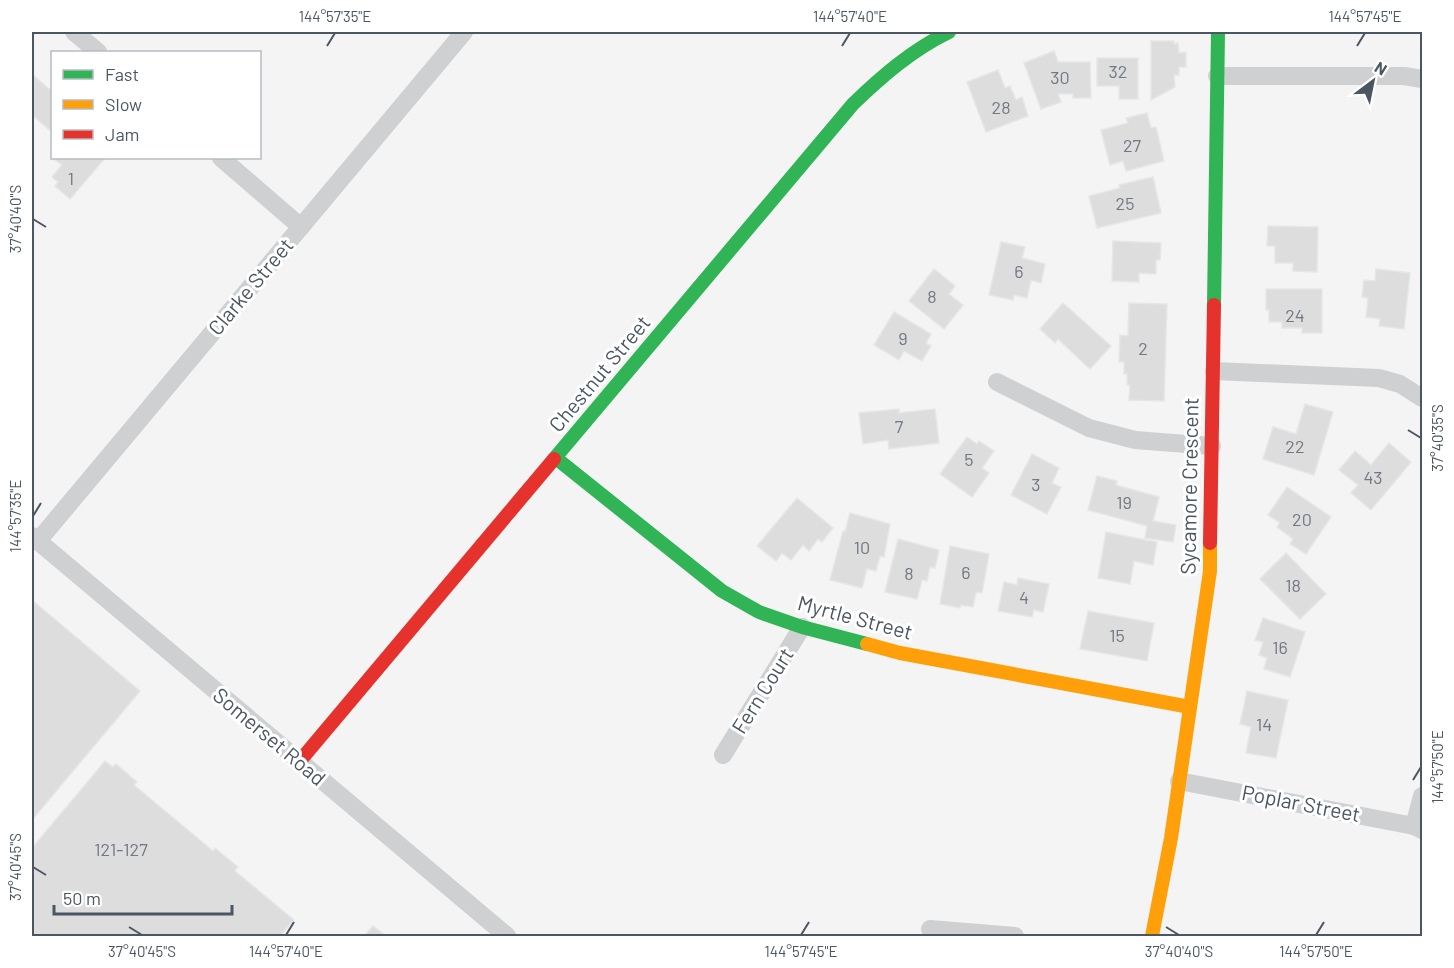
<svg xmlns="http://www.w3.org/2000/svg" width="1454" height="968" font-family="Barlow,sans-serif">
<style>
.building{fill:#ddddde;stroke:#e5e6e7;stroke-width:1.5}
.lines{fill:none;stroke-linecap:round;stroke-linejoin:round}
.street{stroke:#ced0d2;stroke-width:18}
.fast{stroke:#30b455;stroke-width:14}
.slow{stroke:#ff9f0a;stroke-width:14}
.jam{stroke:#e5322d;stroke-width:14}
.ticks{fill:none;stroke:#4a5661;stroke-width:2}
.labels{text-anchor:middle;stroke-width:6;stroke-linejoin:round;paint-order:stroke}
.number-label{font-size:18px;fill:#707881}
.street-label{font-size:21px;fill:#4a5661;stroke:#fff}
.neatline{fill:none;stroke:#4a5661;stroke-width:2}
.ticks-label{font-size:15px;text-anchor:middle;fill:#4a5661}
</style>
<rect width="100%" height="100%" fill="#f4f4f4"/>
<!-- building -->
<g class="building">
<polygon points="1151,41 1174,41 1174,44 1178,43 1179,53 1186,52 1186,67 1179,67 1179,75 1174,75 1175,87 1151,100"/>
<polygon points="1054,51 1058,62 1090,62 1091,98 1073,98 1073,94 1058,94 1061,102 1041,109 1024,63"/>
<polygon points="1097,58 1138,58 1138,99 1119,99 1119,86 1097,86"/>
<polygon points="998,70 1005,88 1010,86 1016,100 1022,97 1028,116 986,132 967,82"/>
<polygon points="32,74 49,89 52,87 52,132 32,115"/>
<polygon points="1147,113 1151,128 1156,127 1164,161 1126,171 1123,161 1110,165 1101,130 1128,123 1126,118"/>
<polygon points="52,156 52,158 105,158 70,199 55,186 58,182 52,177 62,165 51,157"/>
<polygon points="1153,177 1161,213 1097,228 1089,196 1120,188 1119,185"/>
<polygon points="1268,226 1318,227 1317,272 1293,271 1293,263 1275,263 1275,246 1267,246"/>
<polygon points="1113,241 1161,243 1160,260 1156,260 1156,274 1139,273 1139,282 1112,281"/>
<polygon points="1001,242 1025,247 1022,258 1045,264 1041,283 1031,280 1027,298 1014,295 1013,300 989,295"/>
<polygon points="934,269 955,286 949,294 963,305 944,329 909,301"/>
<polygon points="1376,269 1410,273 1404,329 1379,326 1380,319 1366,317 1368,298 1362,297 1364,280 1375,281"/>
<polygon points="1266,289 1322,289 1322,333 1302,333 1302,328 1282,328 1282,322 1269,322 1269,310 1266,310"/>
<polygon points="1063,303 1111,346 1090,369 1058,339 1055,343 1040,329"/>
<polygon points="1129,303 1167,304 1164,401 1129,400 1130,385 1127,385 1127,374 1124,374 1124,362 1119,362 1120,335 1128,336"/>
<polygon points="894,312 931,334 926,343 931,346 922,361 904,351 899,360 874,345"/>
<polygon points="1305,404 1333,412 1314,475 1263,459 1273,427 1296,434"/>
<polygon points="899,409 899,413 935,409 939,443 889,449 888,440 863,444 859,413"/>
<polygon points="967,437 977,444 979,441 994,451 982,468 989,473 972,497 940,474"/>
<polygon points="1389,443 1411,462 1371,510 1351,493 1358,485 1339,470 1355,451 1371,465"/>
<polygon points="1032,454 1059,468 1052,483 1061,487 1047,514 1011,495"/>
<polygon points="1097,476 1117,481 1116,485 1159,497 1153,521 1176,525 1173,542 1145,538 1147,526 1088,510"/>
<polygon points="1287,487 1331,517 1306,554 1290,544 1293,539 1277,527 1280,523 1268,515"/>
<polygon points="797,498 833,528 822,542 818,539 809,551 803,545 791,560 782,553 776,561 757,546"/>
<polygon points="850,513 890,524 884,557 880,556 876,571 867,569 862,588 830,580 843,531 845,532"/>
<polygon points="1106,532 1157,542 1153,565 1134,561 1130,584 1098,578"/>
<polygon points="898,539 939,550 935,568 930,567 927,581 922,580 917,599 885,592"/>
<polygon points="950,546 989,554 982,593 976,592 973,607 961,605 960,608 940,604"/>
<polygon points="1286,553 1326,594 1300,619 1260,579"/>
<polygon points="1018,578 1049,584 1043,612 1034,610 1032,617 998,611 1004,582 1017,585"/>
<polygon points="32,600 140,691 32,820"/>
<polygon points="1088,611 1154,623 1147,661 1080,649"/>
<polygon points="1263,618 1305,632 1290,677 1264,669 1267,658 1259,655 1263,642 1255,640"/>
<polygon points="1247,691 1288,700 1276,758 1246,753 1251,727 1240,724"/>
<polygon points="105,761 113,767 116,764 137,782 134,785 213,851 215,848 238,867 235,871 294,920 280,936 32,936 32,848"/>
<polygon points="373,926 386,936 364,936"/>
</g>
<g class="lines">
<!-- street -->
<g class="street">
<polyline points="74,32 98,52"/>
<polyline points="1217,76 1404,76 1422,79"/>
<polyline points="221,158 301,227"/>
<polyline points="1214,371 1379,378 1400,384 1422,398"/>
<polyline points="997,382 1089,428 1135,440 1212,446"/>
<polyline points="32,536 507,936"/>
<polyline points="38,541 464,32"/>
<polyline points="723,755 802,627"/>
<polyline points="1179,781 1414,826 1422,830"/>
<polyline points="1414,826 1422,796"/>
<polyline points="930,929 1015,936"/>
</g>
<!-- fast -->
<g class="fast">
<polyline points="1214,305 1218,32"/>
<path d="M554,459l299,-355c29,-28 59,-54 96,-72"/>
<polyline points="557,459 722,591 759,612 802,627 867,644"/>
</g>
<!-- slow -->
<g class="slow">
<polyline points="867,644 900,653 1190,707"/>
<polyline points="1152,936 1171,838 1210,571 1210,543"/>
</g>
<!-- jam -->
<g class="jam">
<polyline points="1210,543 1214,305"/>
<polyline points="299,762 554,459"/>
</g>
</g>
<!-- ticks -->
<path class="ticks" d="M327,46l8,-13M842,46l8,-13M1357,46l8,-13M33,219l13,8M1408,430l13,8M33,516l8,-13M1413,780l8,-13M33,867l13,8M129,927l13,8M1166,927l13,8M286,935l8,-13M801,935l8,-13M1316,935l8,-13"/>
<g class="labels">
<!-- number labels -->
<g class="number-label">
<text x="1118" y="78">32</text>
<text x="1060" y="84">30</text>
<text x="1001" y="114">28</text>
<text x="1132" y="152">27</text>
<text x="71" y="185">1</text>
<text x="1125" y="210">25</text>
<text x="1019" y="278">6</text>
<text x="932" y="303">8</text>
<text x="1295" y="322">24</text>
<text x="903" y="345">9</text>
<text x="1143" y="355">2</text>
<text x="899" y="433">7</text>
<text x="1295" y="453">22</text>
<text x="969" y="466">5</text>
<text x="1373" y="484">43</text>
<text x="1036" y="491">3</text>
<text x="1124" y="509">19</text>
<text x="1302" y="526">20</text>
<text x="862" y="554">10</text>
<text x="966" y="579">6</text>
<text x="909" y="580">8</text>
<text x="1293" y="592">18</text>
<text x="1024" y="604">4</text>
<text x="1117" y="642">15</text>
<text x="1280" y="654">16</text>
<text x="1264" y="731">14</text>
<text x="121" y="856">121-127</text>
</g>
<!-- street labels -->
<g class="street-label">
<text transform="translate(251 287) rotate(-50)" y="7">Clarke Street</text>
<text transform="translate(600 374) rotate(-50)" y="7">Chestnut Street</text>
<text transform="translate(1190 486) rotate(-89)" y="7">Sycamore Crescent</text>
<text transform="translate(855 618) rotate(15)" y="7">Myrtle Street</text>
<text transform="translate(763 691) rotate(-58)" y="7">Fern Court</text>
<text transform="translate(269 737) rotate(40)" y="7">Somerset Road</text>
<text transform="translate(1301 804) rotate(11)" y="7">Poplar Street</text>
</g>
</g>
<!-- border -->
<rect width="1454" height="968" fill="none" stroke="#ffffff" stroke-width="66"/>
<!-- legend -->
<rect x="51" y="51" width="210" height="108" fill="#ffffff" stroke="#b7bbc0" stroke-width="1.5"/>
<rect x="63" y="70" width="30" height="9" fill="#30b455" stroke="#b7bbc0" stroke-width="1.5"/>
<text x="105" y="81" font-size="18" fill="#4a5661">Fast</text>
<rect x="63" y="100" width="30" height="9" fill="#ff9f0a" stroke="#b7bbc0" stroke-width="1.5"/>
<text x="105" y="111" font-size="18" fill="#4a5661">Slow</text>
<rect x="63" y="130" width="30" height="9" fill="#e5322d" stroke="#b7bbc0" stroke-width="1.5"/>
<text x="105" y="141" font-size="18" fill="#4a5661">Jam</text>
<!-- north arrow -->
<g transform="translate(1373 81) rotate(32)" stroke="#ffffff" stroke-width="4.5" paint-order="stroke">
<path d="M0-4.5L10 22L0 15L-10 22Z" fill="#4a5661"/>
<text y="-9" font-size="16" font-weight="bold" text-anchor="middle" fill="#4a5661">N</text>
</g>
<!-- scale -->
<path d="M54 905v9h178v-9" fill="none" stroke="#4a5661" stroke-width="3"/>
<text x="63" y="905" font-size="18" fill="#4a5661" stroke="#ffffff" stroke-width="4.5" paint-order="stroke">50 m</text>
<rect x="33" y="33" width="1388" height="902" class="neatline"/>
<g class="ticks-label">
<text x="335" y="22">144°57'35"E</text>
<text x="850" y="22">144°57'40"E</text>
<text x="1365" y="22">144°57'45"E</text>
<text transform="translate(16 219) rotate(-90)" y="5">37°40'40"S</text>
<text transform="translate(1438 438) rotate(-90)" y="5">37°40'35"S</text>
<text transform="translate(16 516) rotate(-90)" y="5">144°57'35"E</text>
<text transform="translate(1438 767) rotate(-90)" y="5">144°57'50"E</text>
<text transform="translate(16 867) rotate(-90)" y="5">37°40'45"S</text>
<text x="142" y="957">37°40'45"S</text>
<text x="286" y="957">144°57'40"E</text>
<text x="801" y="957">144°57'45"E</text>
<text x="1179" y="957">37°40'40"S</text>
<text x="1316" y="957">144°57'50"E</text>
</g>
</svg>
